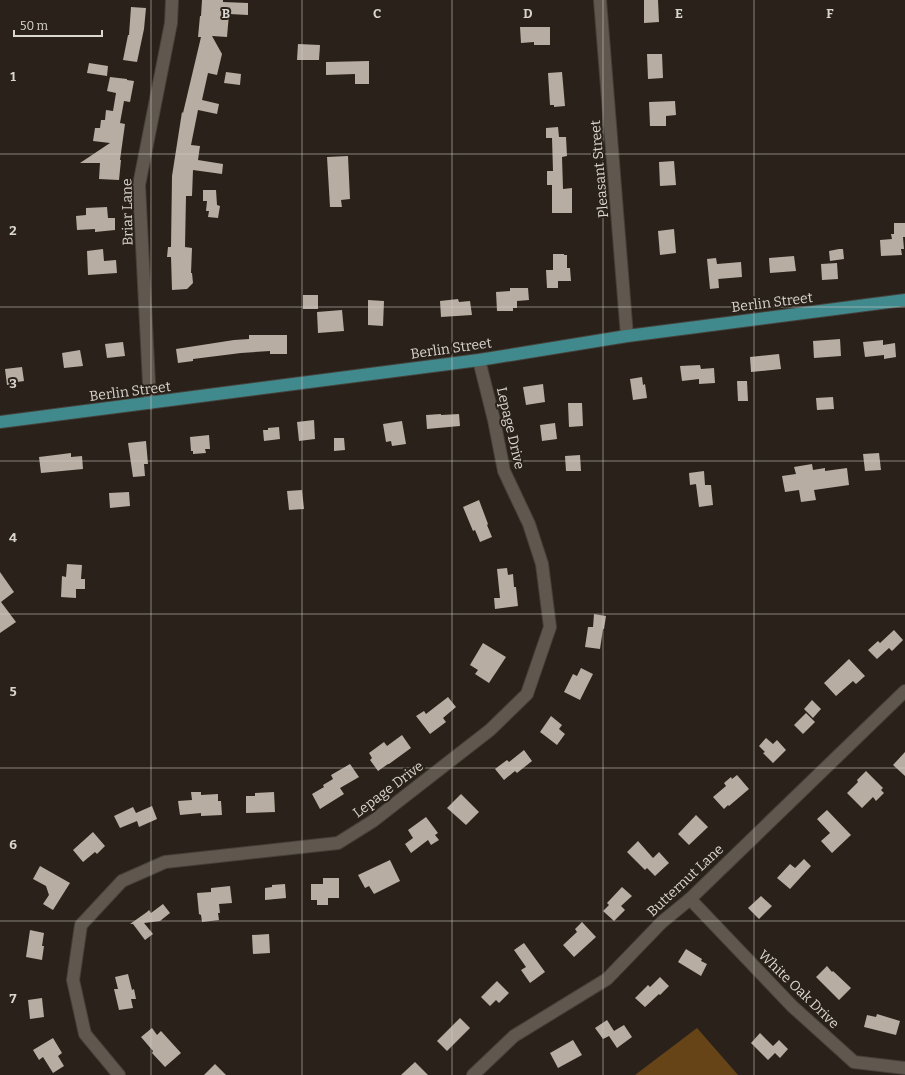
<svg xmlns="http://www.w3.org/2000/svg" width="905" height="1075" font-family="Bitter,serif">
<style>
.green{fill:#664417}
.building{fill:#b7ada2}
.lines{fill:none;stroke-linecap:round;stroke-linejoin:round}
.minor-casing{stroke:#46403a;stroke-width:14}
.major-casing{stroke:#46403a;stroke-width:14}
.minor{stroke:#60584e;stroke-width:12}
.major{stroke:#40898d;stroke-width:12}
.grid{fill:none;stroke:#d9d5cf;stroke-width:1;stroke-opacity:0.55}
.labels{text-anchor:middle;stroke-width:4;stroke-linejoin:round;paint-order:stroke}
.street-label{font-size:14px;fill:#d9d5cf;stroke:#2a221a}
.grid-label{font-size:13px;text-anchor:middle;font-weight:bold;fill:#d9d5cf;stroke:#2a221a;stroke-width:4;stroke-linejoin:round;paint-order:stroke}
</style>
<rect width="100%" height="100%" fill="#2a221a"/>
<!-- green -->
<polygon class="green" points="697,1028 738,1075 635,1075"/>
<!-- building -->
<g class="building">
<polygon points="202,0 223,0 223,2 248,3 248,15 229,14 227,37 212,36 222,54 217,75 208,73 202,100 219,104 217,114 198,110 191,145 200,146 198,160 223,164 222,174 193,170 192,196 186,196 185,247 192,248 191,273 192,273 193,283 187,289 172,290 171,257 167,257 168,247 171,247 172,176 182,112 183,113 201,37 198,37 200,16 201,16"/>
<polygon points="644,0 658,0 659,22 644,23"/>
<polygon points="131,7 146,8 144,29 137,62 123,60 128,35 129,35"/>
<polygon points="520,27 550,27 550,45 534,45 534,42 521,43"/>
<polygon points="298,44 320,45 319,60 297,60"/>
<polygon points="647,54 662,54 663,78 648,79"/>
<polygon points="369,61 369,84 355,84 355,74 326,75 326,62"/>
<polygon points="89,63 108,66 107,76 87,73"/>
<polygon points="226,72 241,74 240,85 224,83"/>
<polygon points="562,72 565,106 554,107 554,105 550,105 548,73"/>
<polygon points="110,77 127,79 127,80 134,81 130,102 124,101 120,123 125,124 120,160 121,160 119,180 99,179 100,163 80,163 110,143 93,141 95,128 100,128 101,120 105,120 106,110 113,111 116,93 107,91"/>
<polygon points="675,101 676,115 666,116 666,126 650,126 649,102"/>
<polygon points="558,127 559,137 566,137 567,156 562,157 563,189 572,188 572,213 552,213 552,185 547,185 547,171 553,171 552,138 546,138 546,128"/>
<polygon points="348,156 350,199 341,200 342,207 330,207 327,157"/>
<polygon points="674,161 676,185 660,186 659,162"/>
<polygon points="203,190 216,190 217,205 220,206 218,218 208,217 209,211 206,211 207,201 203,201"/>
<polygon points="107,207 108,218 115,218 115,230 95,232 95,229 77,230 76,216 86,215 86,208"/>
<polygon points="894,223 905,223 905,237 903,237 904,249 901,249 902,255 881,256 880,240 892,239 891,234 894,234"/>
<polygon points="674,229 676,253 660,255 658,231"/>
<polygon points="103,249 104,261 116,260 117,273 88,275 87,251"/>
<polygon points="839,249 843,249 844,259 830,261 829,251"/>
<polygon points="553,254 564,254 564,255 567,255 567,268 570,268 571,281 558,281 558,288 547,288 546,270 553,270"/>
<polygon points="794,256 796,271 770,273 769,258"/>
<polygon points="716,258 717,264 741,262 742,277 718,279 718,275 719,288 710,289 707,259"/>
<polygon points="837,263 838,279 822,280 821,264"/>
<polygon points="510,288 528,288 529,300 517,301 517,308 513,308 513,311 497,311 496,292 510,291"/>
<rect x="303" y="295" width="15" height="14"/>
<polygon points="458,299 459,302 470,301 472,315 441,317 440,301"/>
<polygon points="368,300 384,301 383,326 368,325"/>
<polygon points="342,310 344,331 318,333 317,312"/>
<polygon points="249,335 287,335 287,354 270,354 270,351 241,353 193,359 193,361 178,363 176,349 234,340 249,339"/>
<polygon points="840,339 841,356 814,358 813,341"/>
<polygon points="883,340 883,345 895,343 896,357 884,359 884,355 865,357 863,342"/>
<polygon points="123,342 125,356 107,358 105,344"/>
<polygon points="80,350 83,366 64,368 62,353"/>
<polygon points="779,354 781,369 751,372 750,357"/>
<polygon points="700,365 701,369 714,368 715,383 699,384 699,379 682,381 680,366"/>
<polygon points="22,367 24,381 17,382 17,384 7,385 5,369"/>
<polygon points="642,377 643,385 645,384 647,398 633,400 630,379"/>
<polygon points="737,381 747,381 748,401 738,401"/>
<polygon points="543,384 545,402 526,405 523,387"/>
<polygon points="833,397 834,409 817,410 816,398"/>
<polygon points="568,403 582,403 583,426 569,427"/>
<polygon points="441,414 441,415 459,414 460,426 427,429 426,415"/>
<polygon points="314,420 315,439 299,441 297,422"/>
<polygon points="402,421 406,444 392,446 391,441 386,442 383,424"/>
<polygon points="555,423 557,439 542,441 540,425"/>
<polygon points="279,427 280,439 264,441 263,430 268,430 268,428"/>
<polygon points="209,435 210,449 205,449 206,453 193,454 193,451 191,451 190,437"/>
<polygon points="334,438 344,438 345,450 334,451"/>
<polygon points="146,441 148,464 144,464 145,476 133,477 128,443"/>
<polygon points="71,453 71,457 82,456 83,469 41,473 39,457"/>
<polygon points="879,453 881,470 865,471 863,454"/>
<polygon points="580,455 581,471 566,471 565,456"/>
<polygon points="812,464 813,470 825,468 825,471 847,468 849,485 814,490 816,500 801,502 799,490 785,492 782,476 796,474 794,467"/>
<polygon points="704,471 705,485 711,485 713,505 699,507 696,484 690,485 689,473"/>
<polygon points="302,490 304,509 289,510 287,491"/>
<polygon points="129,492 130,506 110,508 109,493"/>
<polygon points="479,500 488,524 487,525 492,537 480,542 475,530 473,531 463,507"/>
<polygon points="67,564 82,565 81,579 85,579 85,589 76,589 76,598 61,597 62,576 66,577"/>
<polygon points="507,568 508,575 513,574 514,587 516,587 518,606 495,609 494,598 500,598 497,569"/>
<polygon points="0,572 14,592 1,602 16,622 0,633"/>
<polygon points="594,614 606,616 604,629 603,629 600,649 585,647 588,627 593,627"/>
<polygon points="894,630 903,640 892,651 889,648 877,659 868,650 878,641 880,643"/>
<polygon points="483,643 506,657 489,683 475,674 478,670 470,665"/>
<polygon points="849,659 865,676 856,684 853,681 836,696 824,683"/>
<polygon points="581,668 593,674 580,700 564,692 573,674 577,676"/>
<polygon points="448,697 456,707 443,718 446,722 430,734 416,716 424,711 426,714"/>
<polygon points="812,700 821,709 813,718 804,709"/>
<polygon points="806,713 815,722 803,734 794,725"/>
<polygon points="551,716 562,725 559,729 565,734 557,745 540,732"/>
<polygon points="402,735 411,748 389,764 388,764 378,771 370,760 372,758 369,753 384,742 387,746"/>
<polygon points="766,738 773,744 777,740 786,750 773,763 763,753 765,752 759,746"/>
<polygon points="524,750 532,761 517,773 515,771 504,780 495,769 507,760 509,762"/>
<polygon points="905,752 905,776 893,765"/>
<polygon points="350,764 359,777 340,788 344,794 320,809 312,794 324,787 323,785 333,779 331,775"/>
<polygon points="866,771 883,788 881,790 884,793 876,801 873,797 862,808 847,793 858,782 857,780"/>
<polygon points="737,775 749,789 729,806 728,805 724,809 713,797 726,786 724,783 731,777 732,779"/>
<polygon points="191,792 201,792 201,795 218,794 218,801 221,801 222,815 201,816 201,813 180,815 178,801 192,800"/>
<polygon points="274,792 275,812 246,813 246,796 255,796 255,793"/>
<polygon points="461,794 479,812 466,825 447,808"/>
<polygon points="152,806 157,819 139,827 137,821 120,828 114,816 133,807 136,813"/>
<polygon points="827,810 851,835 832,853 821,841 830,833 817,819"/>
<polygon points="696,815 708,827 689,845 678,834"/>
<polygon points="426,817 438,833 435,835 439,840 431,845 428,840 411,853 405,844 413,838 408,830"/>
<polygon points="93,832 105,846 97,854 95,852 83,862 73,850"/>
<polygon points="638,841 653,858 659,852 669,863 655,876 647,868 645,870 627,852"/>
<polygon points="804,859 811,866 790,889 777,878 790,864 795,868"/>
<polygon points="390,860 400,881 374,894 369,886 365,888 358,875"/>
<polygon points="40,866 70,883 53,910 43,904 49,895 46,886 33,879"/>
<polygon points="323,878 339,878 339,898 328,898 328,905 317,905 317,900 311,900 311,884 323,884"/>
<polygon points="285,884 286,898 265,900 265,888 272,887 272,885"/>
<polygon points="230,886 232,903 219,904 220,913 218,913 219,920 202,922 201,915 199,914 197,893 211,892 211,888"/>
<polygon points="622,887 632,896 621,906 625,910 614,921 603,911 609,905 607,903"/>
<polygon points="761,896 772,906 759,919 748,908"/>
<polygon points="163,904 170,913 160,921 144,923 153,934 145,940 133,924 130,924 147,912 149,910 151,913"/>
<polygon points="582,922 596,937 574,957 563,945 577,932 575,929"/>
<polygon points="30,930 44,933 42,946 44,946 42,960 26,957"/>
<polygon points="269,934 270,953 253,954 252,935"/>
<polygon points="524,943 545,972 530,983 521,970 526,967 514,950"/>
<polygon points="686,949 702,959 701,961 707,964 701,976 678,962"/>
<polygon points="827,966 832,972 833,971 851,988 839,1000 816,977"/>
<polygon points="128,974 132,990 134,989 136,999 131,999 133,1008 119,1010 114,989 118,989 115,977"/>
<polygon points="660,977 669,986 660,995 659,994 645,1007 635,998 648,985 650,987"/>
<polygon points="497,981 509,993 499,1003 496,1000 490,1006 481,997"/>
<polygon points="42,998 44,1017 30,1019 28,1000"/>
<polygon points="877,1014 900,1021 896,1035 864,1027 867,1015 876,1017"/>
<polygon points="460,1018 470,1028 447,1051 437,1041"/>
<polygon points="607,1020 614,1031 624,1025 632,1037 617,1048 609,1036 603,1039 595,1028"/>
<polygon points="152,1028 157,1035 161,1031 181,1053 165,1067 152,1053 153,1051 141,1037"/>
<polygon points="760,1033 773,1046 779,1040 788,1049 780,1058 775,1053 768,1060 751,1043"/>
<polygon points="53,1038 62,1053 58,1056 64,1066 53,1073 43,1057 39,1060 33,1050"/>
<polygon points="573,1040 582,1055 558,1068 550,1053"/>
<polygon points="415,1062 428,1075 401,1075"/>
<polygon points="215,1064 226,1075 204,1075"/>
</g>
<g class="lines">
<!-- minor casing -->
<g class="minor-casing">
<g id="minor">
<polyline points="600,0 627,336"/>
<polyline points="150,403 139,185 171,23 172,0"/>
<polyline points="690,899 792,1006 854,1062 905,1068"/>
<polyline points="119,1075 85,1034 73,980 81,925 122,881 165,862 338,843 373,821 490,730 527,694 550,627 542,564 529,524 504,471 494,420 479,360"/>
<polyline points="473,1075 514,1036 607,979 662,922 690,899 905,691"/>
</g>
</g>
<!-- major casing -->
<g class="major-casing">
<polyline id="major" points="0,422 479,360 627,336 905,300"/>
</g>
<!-- minor -->
<use href="#minor" class="minor"/>
<!-- major -->
<use href="#major" class="major"/>
</g>
<!-- grid -->
<path class="grid" d="M151,0v1075M302,0v1075M452,0v1075M603,0v1075M754,0v1075M0,154h905M0,307h905M0,461h905M0,614h905M0,768h905M0,921h905"/>
<g class="labels">
<!-- street labels -->
<g class="street-label">
<text transform="translate(599 169) rotate(-95)" y="5">Pleasant Street</text>
<text transform="translate(127 212) rotate(-91)" y="5">Briar Lane</text>
<text transform="translate(772 302) rotate(-7)" y="5">Berlin Street</text>
<text transform="translate(451 348) rotate(-8)" y="5">Berlin Street</text>
<text transform="translate(130 391) rotate(-7)" y="5">Berlin Street</text>
<text transform="translate(511 428) rotate(77)" y="5">Lepage Drive</text>
<text transform="translate(388 789) rotate(-37)" y="5">Lepage Drive</text>
<text transform="translate(685 880) rotate(-43)" y="5">Butternut Lane</text>
<text transform="translate(799 989) rotate(44)" y="5">White Oak Drive</text>
</g>
</g>
<g class="grid-label">
<text x="226" y="18">B</text>
<text x="377" y="18">C</text>
<text x="528" y="18">D</text>
<text x="679" y="18">E</text>
<text x="830" y="18">F</text>
<text x="13" y="81">1</text>
<text x="13" y="235">2</text>
<text x="13" y="388">3</text>
<text x="13" y="542">4</text>
<text x="13" y="696">5</text>
<text x="13" y="849">6</text>
<text x="13" y="1003">7</text>
</g>
<!-- scale -->
<path d="M14 30v6h88v-6" fill="none" stroke="#d9d5cf" stroke-width="2"/>
<text x="20" y="30" font-size="12" fill="#d9d5cf" stroke="#2a221a" stroke-width="3" paint-order="stroke">50 m</text>
</svg>
